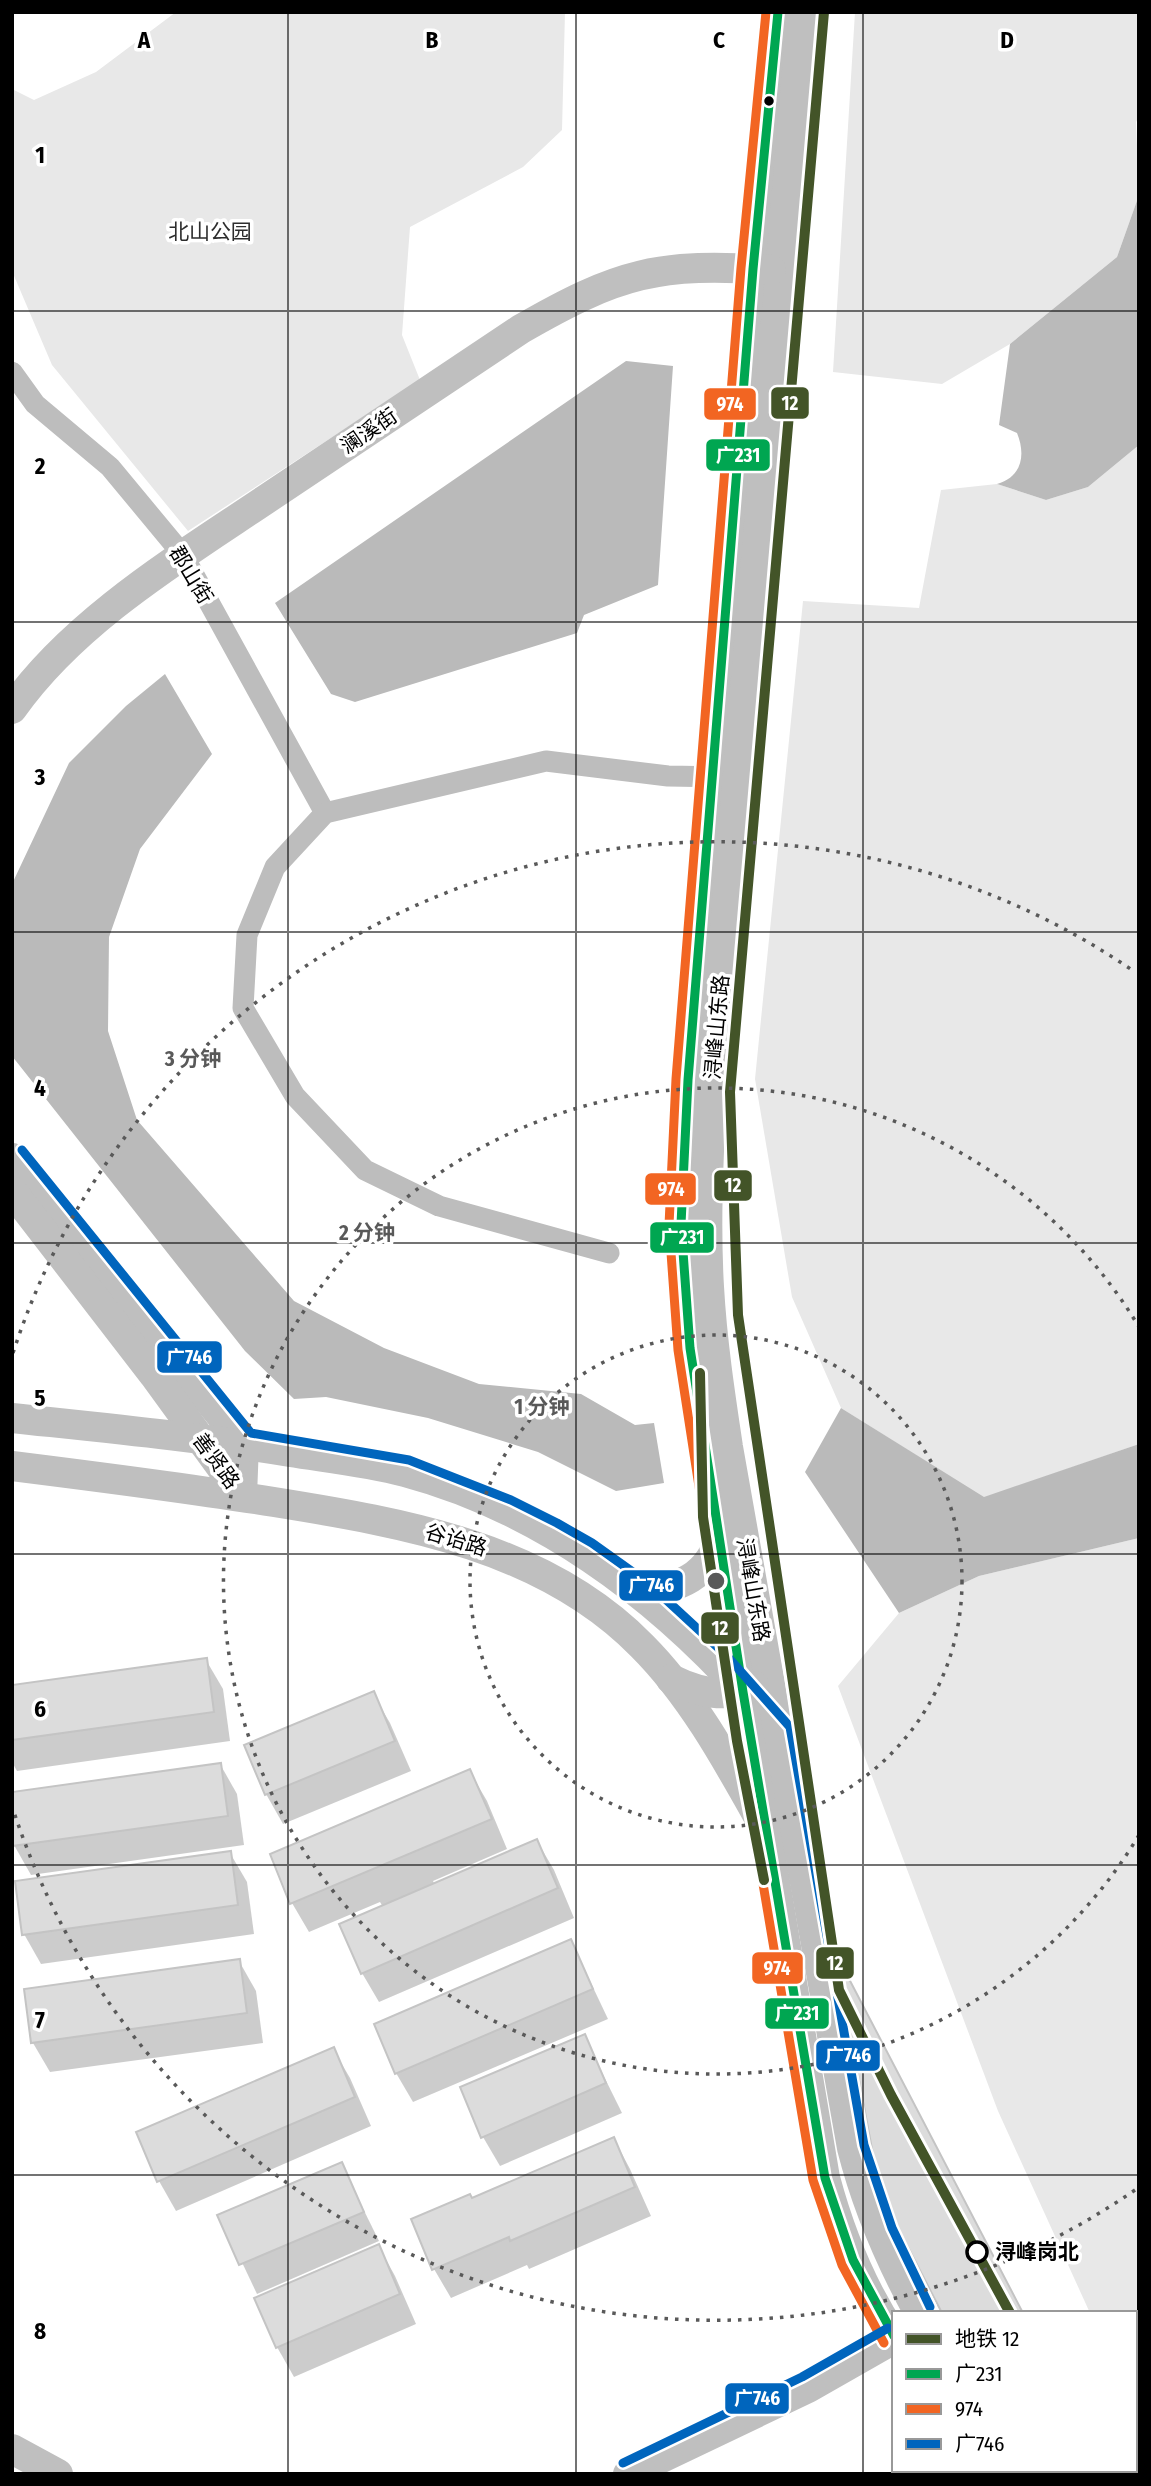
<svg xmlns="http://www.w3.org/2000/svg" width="1151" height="2486" font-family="'Fira Sans Condensed','Noto Sans SC',sans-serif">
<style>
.green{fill:#e8e8e8}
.water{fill:#bababa}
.shadow{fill:#0003}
.building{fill:#dcdcdc;stroke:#c4c4c4;stroke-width:2}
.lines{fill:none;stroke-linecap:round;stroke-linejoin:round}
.street{stroke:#bdbdbd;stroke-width:21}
.secondary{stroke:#bfbfbf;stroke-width:30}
.bus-1-casing{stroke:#fff;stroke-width:14}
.bus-2-casing{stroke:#fff;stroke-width:14}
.bus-3-casing{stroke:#fff;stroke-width:14}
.bus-1{stroke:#00a651;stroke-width:9}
.bus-2{stroke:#f26522;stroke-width:9}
.bus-3{stroke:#0065bd;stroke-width:9}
.metro-1-casing{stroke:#fff;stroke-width:16}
.metro-1{stroke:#435428;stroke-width:10}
.grid{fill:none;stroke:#000;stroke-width:2;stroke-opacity:0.55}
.ring{fill:none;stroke:#595959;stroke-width:3.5;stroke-dasharray:3.5 7}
.bus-dot{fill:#000;stroke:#fff;stroke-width:2.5}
.stop-dot{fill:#fff;stroke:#000;stroke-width:3.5}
.labels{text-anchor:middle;stroke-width:7;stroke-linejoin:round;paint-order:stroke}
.park-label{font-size:21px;fill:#2d2d2d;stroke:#fff}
.street-label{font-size:21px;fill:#000;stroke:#fff}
.stop-label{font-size:21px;font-weight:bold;fill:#000;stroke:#fff;text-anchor:start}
.grid-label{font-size:23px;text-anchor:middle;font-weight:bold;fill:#000;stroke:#fff;stroke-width:7;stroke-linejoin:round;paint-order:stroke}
.centre{fill:#595959;stroke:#fff;stroke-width:3.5}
.ring-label{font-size:21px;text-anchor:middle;font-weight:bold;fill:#595959;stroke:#fff;stroke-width:7;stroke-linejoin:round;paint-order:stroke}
.line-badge{stroke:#fff;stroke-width:2.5}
.badge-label{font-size:19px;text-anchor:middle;font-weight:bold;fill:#fff}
</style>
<rect width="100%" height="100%" fill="#fff"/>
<!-- green -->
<g class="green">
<polygon points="176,12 565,12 562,130 523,167 410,227 402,335 420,380 188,531 52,365 12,271 12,89 34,100 96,72"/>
<polygon points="855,12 1139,12 1139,116 1136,122 1139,195 1117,257 1010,344 942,384 833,372"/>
<polygon points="1139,445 1139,1444 984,1498 841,1408 792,1297 755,1079 803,601 919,608 941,490 997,484 1046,500 1088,487"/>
<polygon points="1139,1538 1139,2419 1135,2412 1135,2313 1090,2313 998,2111 838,1686 899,1613 979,1576"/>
</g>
<!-- water -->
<g class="water">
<path d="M1139,195v250l-51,42 -42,13 -49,-16c25,-7 29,-29 20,-51l-18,-8 11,-81 107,-87z"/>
<polygon points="626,361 673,366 658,585 584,615 577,633 355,702 331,694 275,603"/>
<polygon points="165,674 212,754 140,849 109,937 108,1031 137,1120 294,1301 384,1348 479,1384 581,1394 635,1425 654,1423 664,1483 616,1491 538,1452 428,1418 326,1397 294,1399 245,1351 12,1056 12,884 69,763 126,706"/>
<polygon points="841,1408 984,1497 1139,1444 1139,1538 979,1576 899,1613 805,1472"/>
</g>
<!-- shadow -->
<g class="shadow">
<polygon points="206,1660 223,1689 230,1741 17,1771 12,1762 12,1687"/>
<polygon points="373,1694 390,1723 411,1771 283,1824 266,1794 246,1746"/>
<polygon points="220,1764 237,1794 244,1845 31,1875 14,1845"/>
<polygon points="470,1772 487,1801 507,1849 433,1881 435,1885 537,1841 554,1870 574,1918 379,2002 362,1973 383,1907 380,1902 309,1932 292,1903"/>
<polygon points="230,1853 247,1882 254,1934 41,1964 24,1934"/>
<polygon points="571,1941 608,2019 413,2102 396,2073"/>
<polygon points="239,1961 256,1991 263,2043 50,2072 33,2043 26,1991"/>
<polygon points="584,2036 622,2113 500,2166 483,2137"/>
<polygon points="333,2049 350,2078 371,2126 176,2211 159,2181"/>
<polygon points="614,2139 630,2169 651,2216 529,2269 527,2265 451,2298 434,2269 472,2200"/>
<polygon points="341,2164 379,2241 257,2294 220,2216"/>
<polygon points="379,2247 395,2276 416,2324 294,2377 277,2347"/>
<polygon points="1027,2470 1104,2470 1106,2474 1028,2474"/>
</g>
<!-- building -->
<g class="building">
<polygon points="207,1658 214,1712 12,1740 12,1685"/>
<polygon points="374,1691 395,1741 265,1795 244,1745"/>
<polygon points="221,1763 228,1816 12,1846 12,1792"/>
<polygon points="470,1769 492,1819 290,1904 270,1854"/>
<polygon points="537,1839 558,1888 361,1974 339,1924"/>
<polygon points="231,1851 238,1905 22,1935 15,1881"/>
<polygon points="571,1939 593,1989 395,2074 374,2024"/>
<polygon points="240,1959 247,2013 31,2043 24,1989"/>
<polygon points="847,1975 1023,2313 942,2313 894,2220 875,2165 840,1979"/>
<polygon points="585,2034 606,2083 481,2138 460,2087"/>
<polygon points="334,2047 355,2097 157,2182 136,2132"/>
<polygon points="614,2137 635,2187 510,2241 509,2237 432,2270 411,2219 470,2194 472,2198"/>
<polygon points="342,2162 364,2212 239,2265 217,2215"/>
<polygon points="379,2244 400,2294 276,2348 254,2298"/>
</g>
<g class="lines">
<!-- street -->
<g class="street">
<polyline points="12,372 35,404 110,467 183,555 325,813"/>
<polyline points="609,1253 439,1206 365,1170 295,1096 243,1008 247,935 275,867 325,813 546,761 668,776 725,777"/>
</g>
<!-- secondary -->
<g class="secondary">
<path d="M778,12l-25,257 -65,811 -7,144 9,124 53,344 82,486c15,56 36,109 69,158"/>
<path d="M802,12l-90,1070c-3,68 -7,137 -3,205 3,54 11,107 19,160l124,701c15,59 38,112 67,165"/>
<path d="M12,709c61,-87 165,-150 253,-209 85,-57 171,-114 256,-171 97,-56 138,-67 250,-59"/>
<polyline points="12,1158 244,1444 242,1496"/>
<polyline points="12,1191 154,1375 242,1496"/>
<path d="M12,1418c93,10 186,19 278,34 38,6 77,10 115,20 134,36 248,120 340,222"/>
<path d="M12,1466c88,11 175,22 262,36 131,21 271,45 368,144 48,48 83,111 116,170"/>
<path d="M640,1592c39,-3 69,-16 80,-55"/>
<path d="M671,1679c26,13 56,21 83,7"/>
<polyline points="12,2449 58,2474"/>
<polyline points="1001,2470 1004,2474"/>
<polyline points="1057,2470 1062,2474"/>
<polyline points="628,2474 808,2388 894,2339"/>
</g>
<!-- bus-1 casing -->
<g class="bus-1-casing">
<polyline id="bus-1" points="778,12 753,269 688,1080 681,1224 690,1348 743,1692 825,2178 853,2260 894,2336"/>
</g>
<!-- bus-2 casing -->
<g class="bus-2-casing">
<polyline id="bus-2" points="766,12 741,268 676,1079 669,1225 678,1350 731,1694 813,2180 842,2265 884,2343"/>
</g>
<!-- bus-3 casing -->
<g class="bus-3-casing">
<g id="bus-3">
<polyline points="22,1150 251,1433 409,1460 511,1500 557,1523 592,1543 648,1583 726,1655 790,1727 864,2145 892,2228 930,2307"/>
<polyline points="623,2463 802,2377 888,2328"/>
</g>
</g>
<!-- bus-1 -->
<use href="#bus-1" class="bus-1"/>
<!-- bus-2 -->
<use href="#bus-2" class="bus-2"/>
<!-- bus-3 -->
<use href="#bus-3" class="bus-3"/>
<!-- metro-1 casing -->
<g class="metro-1-casing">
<g id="metro-1">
<polyline points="824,12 730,1092 738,1315 839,1990 891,2095 1010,2313"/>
<polyline points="700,1373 703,1517 737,1741 764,1880"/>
</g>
</g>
<!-- metro-1 -->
<use href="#metro-1" class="metro-1"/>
</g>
<!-- grid -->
<path class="grid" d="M288,12v2462M576,12v2462M863,12v2462M12,311h1127M12,622h1127M12,932h1127M12,1243h1127M12,1554h1127M12,1865h1127M12,2175h1127"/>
<!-- distance rings -->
<g class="ring">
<circle cx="716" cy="1581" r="246"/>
<path d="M1139 1835A493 493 0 1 1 1139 1327"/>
<path d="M1135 2190A739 739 0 0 1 13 1809M13 1353A739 739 0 0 1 1135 972"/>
</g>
<!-- markers -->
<circle class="bus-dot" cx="769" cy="101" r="6"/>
<circle class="stop-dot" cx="977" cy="2252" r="10"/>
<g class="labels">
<!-- park labels -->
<g class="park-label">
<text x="210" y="239">北山公园</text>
</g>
<!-- street labels -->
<g class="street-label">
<text transform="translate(369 431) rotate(-34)" y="7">澜溪街</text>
<text transform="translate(191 575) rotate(59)" y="7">郡山街</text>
<text transform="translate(717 1027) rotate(-85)" y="7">浔峰山东路</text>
<text transform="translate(216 1461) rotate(54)" y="7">善贤路</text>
<text transform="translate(456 1540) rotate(17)" y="7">谷诒路</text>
<text transform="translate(753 1590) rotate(80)" y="7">浔峰山东路</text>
</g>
<!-- stop labels -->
<g class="stop-label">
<text x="995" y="2259">浔峰岗北</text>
</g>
</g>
<g class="grid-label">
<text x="144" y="48">A</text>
<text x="432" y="48">B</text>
<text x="719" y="48">C</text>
<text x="1007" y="48">D</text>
<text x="40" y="163">1</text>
<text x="40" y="474">2</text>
<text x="40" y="785">3</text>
<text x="40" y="1096">4</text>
<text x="40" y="1406">5</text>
<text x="40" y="1717">6</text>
<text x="40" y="2028">7</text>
<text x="40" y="2339">8</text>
</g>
<circle cx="716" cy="1581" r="10" class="centre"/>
<g class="ring-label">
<text x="193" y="1066">3 分钟</text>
<text x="367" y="1240">2 分钟</text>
<text x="542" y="1414">1 分钟</text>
</g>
<g class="line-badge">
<rect x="770" y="386" width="40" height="34" rx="7" fill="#435428"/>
<rect x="703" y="387" width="54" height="34" rx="7" fill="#f26522"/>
<rect x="705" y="438" width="66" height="34" rx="7" fill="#00a651"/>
<rect x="713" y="1169" width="40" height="33" rx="7" fill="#435428"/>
<rect x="644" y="1172" width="53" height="34" rx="7" fill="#f26522"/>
<rect x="649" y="1221" width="66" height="33" rx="7" fill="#00a651"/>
<rect x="156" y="1340" width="67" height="34" rx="7" fill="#0065bd"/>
<rect x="618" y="1569" width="66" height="33" rx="7" fill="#0065bd"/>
<rect x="700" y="1611" width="40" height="34" rx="7" fill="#435428"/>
<rect x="815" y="1946" width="40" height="34" rx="7" fill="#435428"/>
<rect x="751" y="1951" width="53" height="34" rx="7" fill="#f26522"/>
<rect x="764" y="1997" width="66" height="33" rx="7" fill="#00a651"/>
<rect x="815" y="2039" width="66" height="33" rx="7" fill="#0065bd"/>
<rect x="724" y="2382" width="66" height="33" rx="7" fill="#0065bd"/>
</g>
<g class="badge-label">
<text x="790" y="410">12</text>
<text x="730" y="411">974</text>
<text x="738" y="462">广231</text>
<text x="733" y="1192">12</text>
<text x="671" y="1196">974</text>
<text x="682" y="1244">广231</text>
<text x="189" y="1364">广746</text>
<text x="651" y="1592">广746</text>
<text x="720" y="1635">12</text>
<text x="835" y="1970">12</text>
<text x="777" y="1975">974</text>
<text x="797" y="2020">广231</text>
<text x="848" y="2062">广746</text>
<text x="757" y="2405">广746</text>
</g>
<!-- border -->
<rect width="1151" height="2486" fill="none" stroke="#000000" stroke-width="28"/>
<!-- legend -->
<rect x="892" y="2311" width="245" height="161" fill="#ffffff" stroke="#999999" stroke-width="2"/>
<rect x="906" y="2334" width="35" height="10" fill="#435428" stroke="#999999" stroke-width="2"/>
<text x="955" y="2346" font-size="21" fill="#000000">地铁 12</text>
<rect x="906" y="2369" width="35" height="10" fill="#00a651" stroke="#999999" stroke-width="2"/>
<text x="955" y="2381" font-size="21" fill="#000000">广231</text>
<rect x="906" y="2404" width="35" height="10" fill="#f26522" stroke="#999999" stroke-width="2"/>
<text x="955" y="2416" font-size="21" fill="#000000">974</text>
<rect x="906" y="2439" width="35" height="10" fill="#0065bd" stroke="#999999" stroke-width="2"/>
<text x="955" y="2451" font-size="21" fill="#000000">广746</text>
</svg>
